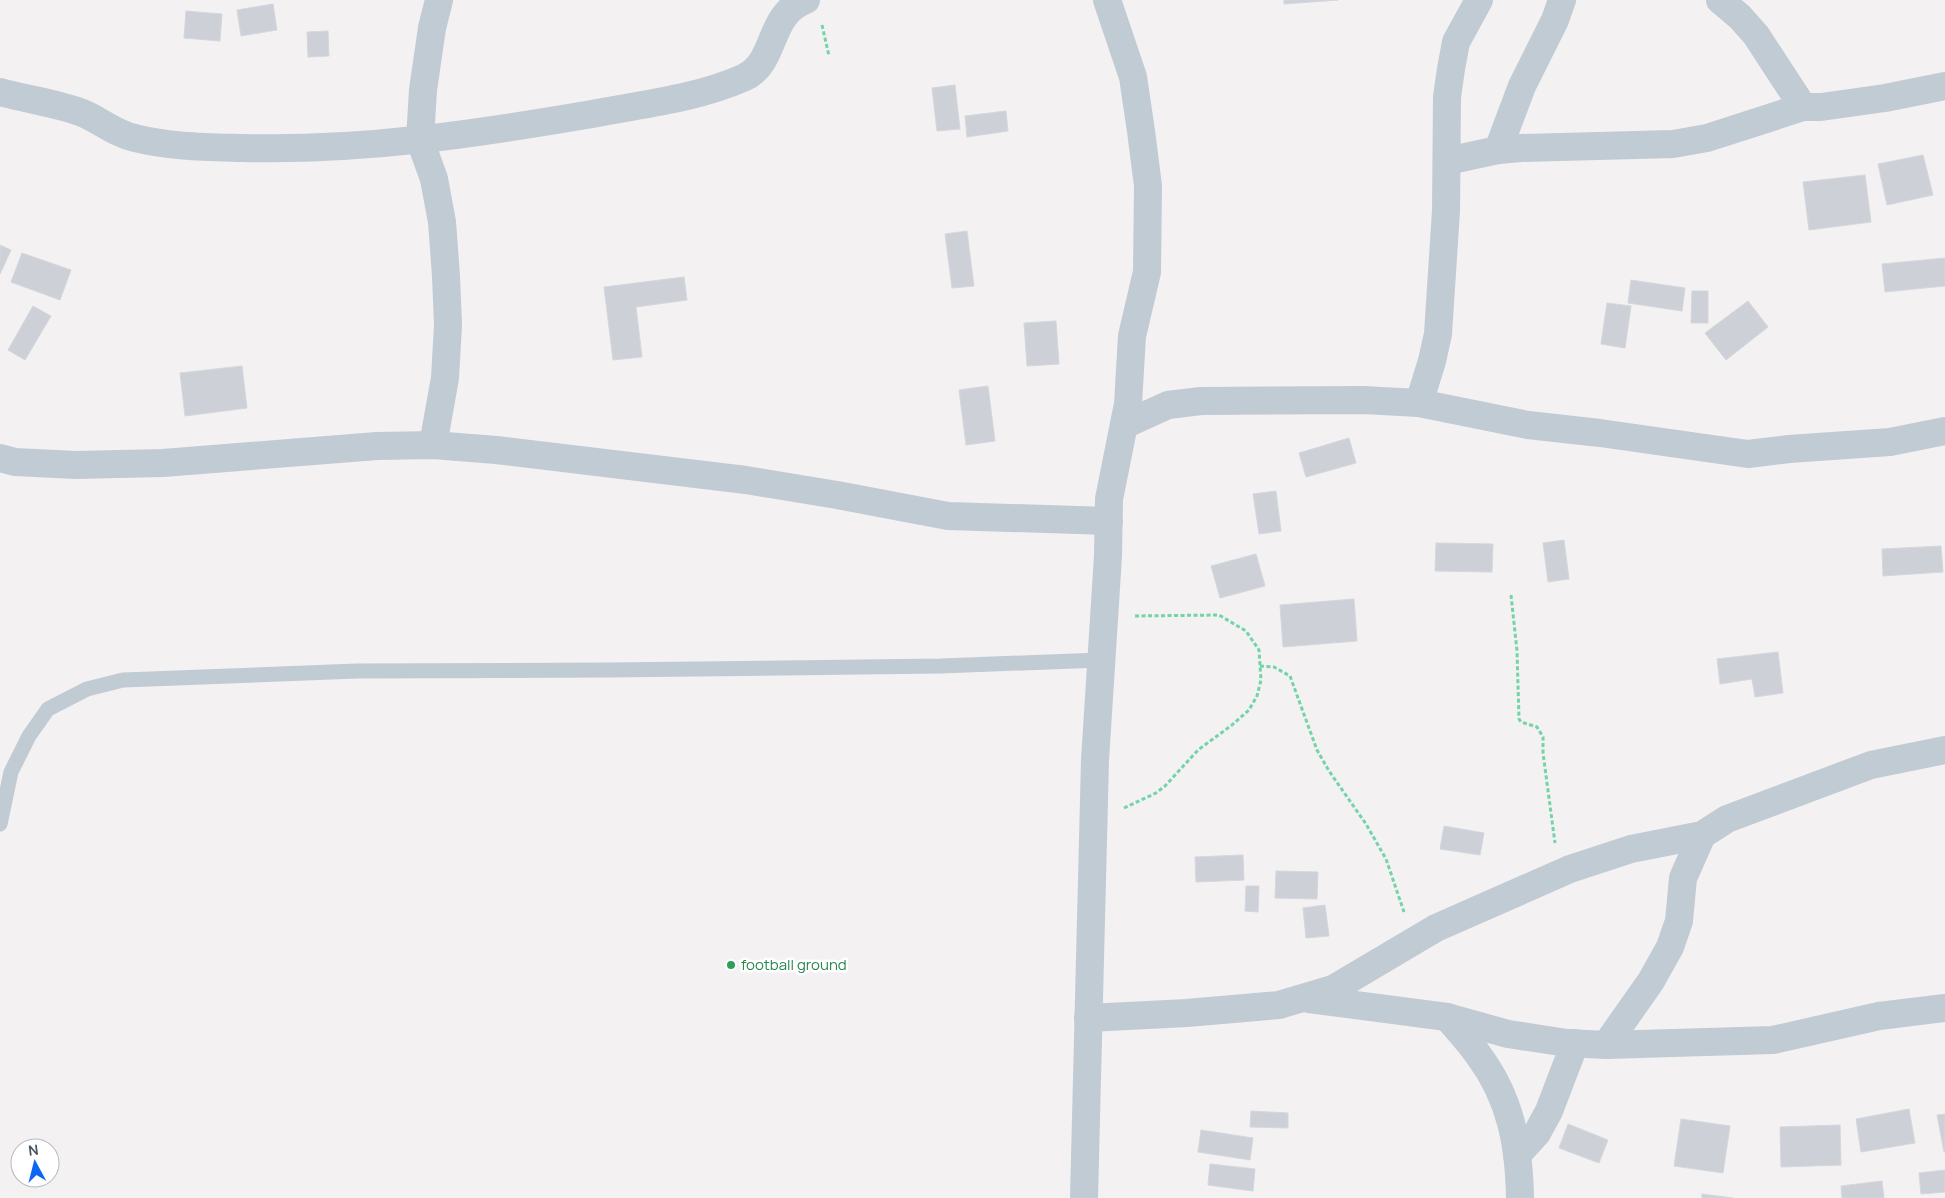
<svg xmlns="http://www.w3.org/2000/svg" width="1945" height="1198" font-family="Manrope,sans-serif">
<style>
.building{fill:#cdd0d6;stroke:#d4d7dd}
.lines{fill:none;stroke-linecap:round;stroke-linejoin:round}
.path{stroke:#72d4a8;stroke-width:3;stroke-dasharray:4 2.5;stroke-linecap:butt}
.service{stroke:#c1cbd3;stroke-width:15}
.minor{stroke:#c1cbd3;stroke-width:28}
.leisure-dot{fill:#2e9e5b;stroke:#fff;stroke-width:2}
.labels{text-anchor:middle;stroke-width:5;stroke-linejoin:round;paint-order:stroke}
.leisure-label{font-size:15px;fill:#27864d;stroke:#fff;text-anchor:start}
</style>
<rect width="100%" height="100%" fill="#f3f1f1"/>
<!-- building -->
<g class="building">
<polygon points="1284,0 1338,0 1284,4"/>
<polygon points="273,4 277,30 241,36 237,10"/>
<polygon points="186,11 222,14 220,41 184,38"/>
<polygon points="328,31 329,56 308,57 307,32"/>
<polygon points="955,85 960,129 937,131 932,88"/>
<polygon points="1006,111 1008,131 967,137 965,116"/>
<polygon points="1923,155 1933,195 1887,205 1878,164"/>
<polygon points="1865,175 1871,222 1809,230 1803,182"/>
<polygon points="967,231 974,286 952,288 945,234"/>
<polygon points="0,245 11,250 0,274"/>
<polygon points="22,253 71,270 60,300 11,282"/>
<polygon points="1945,258 1945,286 1885,292 1882,264"/>
<polygon points="684,277 687,300 636,307 642,357 613,360 604,287"/>
<polygon points="1631,280 1685,288 1682,311 1628,303"/>
<polygon points="1692,291 1708,291 1708,323 1691,323"/>
<polygon points="1748,301 1768,327 1726,360 1705,333"/>
<polygon points="1607,303 1631,306 1625,348 1601,344"/>
<polygon points="33,306 51,316 25,360 8,350"/>
<polygon points="1056,321 1059,364 1027,366 1024,323"/>
<polygon points="242,366 247,408 185,416 180,373"/>
<polygon points="988,386 995,441 966,445 959,390"/>
<polygon points="1349,438 1356,463 1306,477 1299,453"/>
<polygon points="1276,491 1281,531 1259,534 1253,494"/>
<polygon points="1564,540 1569,579 1548,582 1543,543"/>
<polygon points="1436,543 1493,544 1492,572 1435,571"/>
<polygon points="1941,546 1943,572 1883,576 1882,549"/>
<polygon points="1256,554 1265,586 1220,598 1211,566"/>
<polygon points="1354,599 1357,641 1283,647 1280,605"/>
<polygon points="1778,652 1783,693 1755,697 1752,679 1720,684 1717,659"/>
<polygon points="1444,826 1484,833 1480,855 1440,849"/>
<polygon points="1243,855 1244,880 1196,882 1195,857"/>
<polygon points="1276,871 1318,872 1317,899 1275,898"/>
<polygon points="1246,886 1259,886 1258,912 1245,911"/>
<polygon points="1325,905 1329,936 1306,938 1303,908"/>
<polygon points="1909,1109 1915,1143 1861,1152 1856,1119"/>
<polygon points="1251,1111 1288,1113 1288,1128 1250,1127"/>
<polygon points="1945,1114 1945,1152 1944,1152 1937,1115"/>
<polygon points="1681,1119 1730,1126 1723,1173 1674,1166"/>
<polygon points="1568,1124 1608,1140 1599,1163 1559,1148"/>
<polygon points="1840,1125 1841,1165 1781,1167 1780,1127"/>
<polygon points="1201,1130 1253,1138 1250,1160 1198,1152"/>
<polygon points="1210,1164 1255,1169 1253,1191 1208,1185"/>
<polygon points="1945,1170 1945,1192 1921,1194 1919,1173"/>
<polygon points="1882,1181 1884,1198 1842,1198 1841,1186"/>
<polygon points="1702,1194 1733,1198 1702,1198"/>
</g>
<g class="lines">
<!-- path -->
<g class="path">
<polyline points="822,25 829,56"/>
<polyline points="1511,595 1517,651 1519,719 1521,722 1537,727 1543,737 1543,753 1555,843"/>
<polyline points="1260,666 1274,667 1290,676 1317,750 1329,771 1366,824 1386,859 1404,912"/>
<polyline points="1124,808 1156,793 1165,786 1198,750 1232,725 1249,710 1257,696 1261,680 1259,650 1246,631 1219,615 1133,616"/>
</g>
<!-- service -->
<polyline class="service" points="0,824 11,772 29,736 48,709 87,689 123,680 357,671 608,670 941,666 1101,660"/>
<!-- minor -->
<g class="minor">
<polyline points="1720,0 1740,17 1756,35 1803,107"/>
<path d="M0,92c26,7 54,11 80,20 19,7 35,22 55,26 35,9 72,9 108,10 119,3 232,-14 349,-34 51,-10 103,-15 151,-36 35,-15 23,-63 63,-78"/>
<polyline points="1498,150 1522,86 1555,20 1562,0"/>
<polyline points="1447,161 1498,150 1521,148 1673,144 1707,138 1803,107 1821,107 1885,98 1945,86"/>
<polyline points="1419,403 1432,361 1438,334 1446,211 1447,97 1451,69 1456,42 1479,0"/>
<polyline points="1124,425 1168,405 1201,401 1363,400 1419,403 1528,425 1600,433 1748,454 1789,449 1890,442 1945,431"/>
<polyline points="433,445 445,378 448,325 446,276 442,222 434,179 420,140 423,90 432,28 439,0"/>
<polyline points="0,458 15,462 76,465 163,463 377,446 433,445 496,450 746,480 837,495 948,516 1109,521"/>
<polyline points="1309,999 1447,1017 1508,1034 1567,1043 1606,1045 1773,1040 1879,1016 1945,1008"/>
<path d="M1447,1017c11,13 23,25 32,39 32,43 40,89 41,142"/>
<polyline points="1088,1018 1187,1013 1279,1005 1333,989 1436,928 1570,869 1631,849 1702,835 1727,819 1871,765 1945,750"/>
<polyline points="1606,1045 1651,981 1670,947 1679,921 1683,878 1702,835"/>
<polyline points="1517,1155 1537,1133 1549,1111 1575,1043"/>
<polyline points="1084,1198 1095,760 1108,556 1109,499 1128,404 1132,336 1147,272 1148,186 1141,131 1133,77 1107,0"/>
</g>
</g>
<!-- markers -->
<circle class="leisure-dot" cx="731" cy="965" r="5"/>
<g class="labels">
<!-- leisure labels -->
<g class="leisure-label">
<text x="741" y="970">football ground</text>
</g>
</g>
<!-- north arrow -->
<g transform="translate(35 1163) rotate(353)"><circle r="24" fill="#ffffff" stroke="#b5babf"/>
<path d="M0-4L9 19L0 12L-9 19Z" fill="#0b67f3"/>
<text y="-8" font-size="14" font-weight="bold" text-anchor="middle" fill="#475360">N</text>
</g>
</svg>
